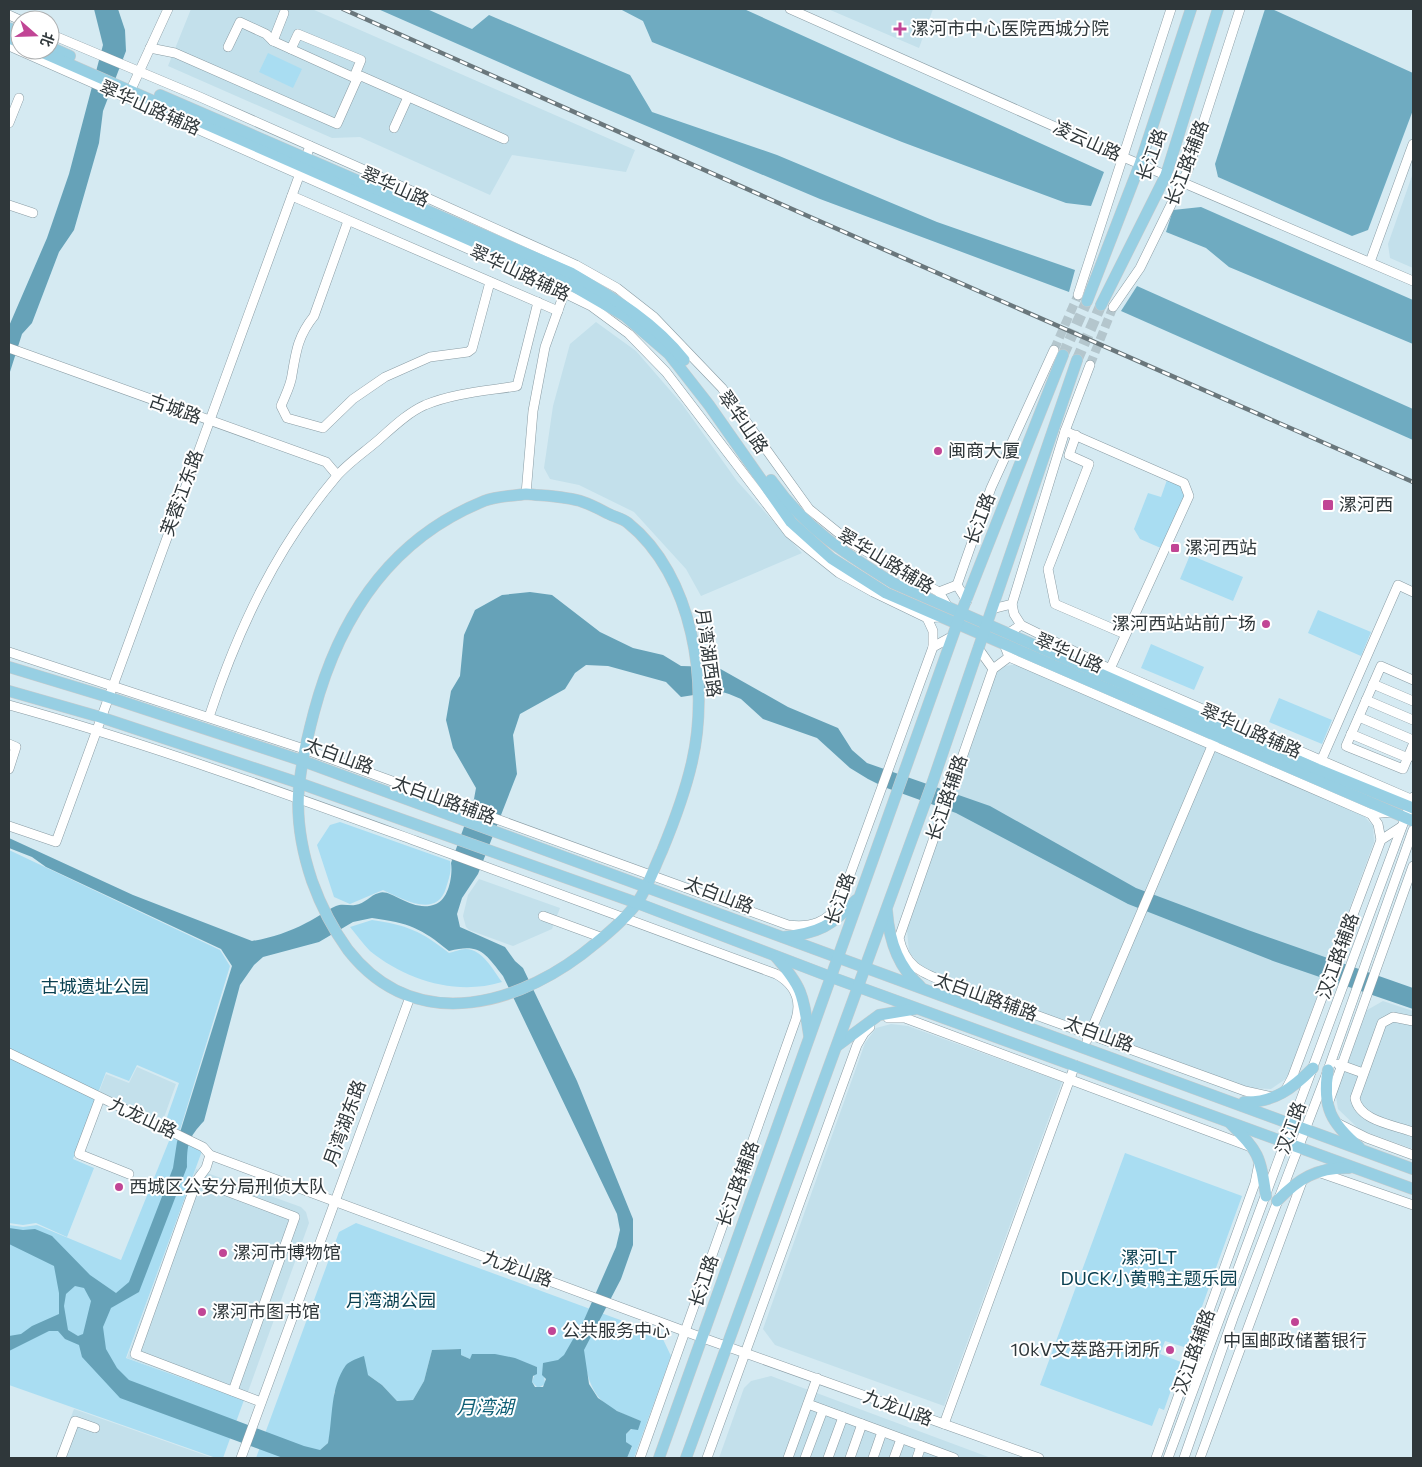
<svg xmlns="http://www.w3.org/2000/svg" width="1422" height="1467" font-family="Commissioner,'Noto Sans SC',sans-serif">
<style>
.built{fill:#c3e0eb}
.green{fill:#a9ddf2}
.forest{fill:#6fabc1}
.water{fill:#66a2b8;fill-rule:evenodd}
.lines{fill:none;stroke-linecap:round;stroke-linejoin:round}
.minor-tunnel{stroke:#b4c6cd;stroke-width:9;stroke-dasharray:9 4.5;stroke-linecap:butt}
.major-tunnel{stroke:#b4c6cd;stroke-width:11;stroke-dasharray:11 5.5;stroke-linecap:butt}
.minor-casing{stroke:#8a9ca4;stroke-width:10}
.major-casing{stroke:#c9cbcc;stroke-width:12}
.minor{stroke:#fff;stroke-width:9}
.major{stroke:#97cfe3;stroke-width:11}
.rail-casing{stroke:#6a777c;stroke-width:4.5}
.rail{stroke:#fff;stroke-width:2.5;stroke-dasharray:8;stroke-linecap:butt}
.poi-dot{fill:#c14595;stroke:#fff;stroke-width:2}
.labels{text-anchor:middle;stroke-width:4;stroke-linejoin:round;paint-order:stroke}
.poi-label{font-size:18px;fill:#2f373a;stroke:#fff;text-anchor:start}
.street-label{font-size:18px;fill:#2f373a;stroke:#fff}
.park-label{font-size:18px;fill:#0a4051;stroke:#fff}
.water-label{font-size:19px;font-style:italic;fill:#0c5e75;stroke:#fff}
</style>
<rect width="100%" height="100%" fill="#d5eaf2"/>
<!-- built -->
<g class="built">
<polygon points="191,9 312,9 635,150 626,172 512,155 490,195 360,137 332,138 168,66"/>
<polygon points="828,9 933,9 919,48"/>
<polygon points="1413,173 1413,268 1390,258 1388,244"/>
<polygon points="596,322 636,351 682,404 737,481 802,553 701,596 686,569 634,512 579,485 550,479 544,468 553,406 570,344"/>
<polygon points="1018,664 1364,816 1373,826 1374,842 1287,1078 1271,1089 1248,1088 923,969 909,952 907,930 995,674 1005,666"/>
<polygon points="479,879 560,908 552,929 513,946 469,930 466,927 463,916 468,895"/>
<polygon points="1383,1001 1413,1011 1413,1149 1360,1130 1338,1109 1335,1090 1362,1013"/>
<polygon points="891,1024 908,1026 1062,1082 944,1406 775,1345 763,1329 865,1043 876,1028"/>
<polygon points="137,1067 176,1084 162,1123 99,1092 106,1074 129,1083"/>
<polygon points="196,1169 301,1207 306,1212 309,1223 245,1400 127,1358"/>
<polygon points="771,1376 991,1458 719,1458 744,1388 751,1381"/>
<polygon points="74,1409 213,1458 56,1458"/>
</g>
<!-- green -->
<g class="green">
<polygon points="268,53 302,69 293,88 259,72"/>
<polygon points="1167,480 1182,486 1187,494 1163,549 1140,539 1134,529 1148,493 1161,497"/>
<polygon points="1190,555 1243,577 1233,601 1180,579"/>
<polygon points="1318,610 1371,632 1361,656 1308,633"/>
<polygon points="1151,644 1204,667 1194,690 1141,668"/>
<polygon points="1279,698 1332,720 1322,744 1269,722"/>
<path d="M340,822l110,39c2,10 -1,17 -4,27 -9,31 -44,11 -63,2l-33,14 -16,-7 -17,-52 13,-20z"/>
<polygon points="9,850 220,950 230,966 180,1130 165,1123 179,1083 137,1065 129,1081 106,1072 73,1159 94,1168 67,1237 36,1223 23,1225 9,1223"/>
<path d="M372,920c35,5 49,11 77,33 5,-1 11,-4 17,-4 16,0 27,21 36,33 -46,14 -96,-2 -132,-31 -7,-7 -14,-17 -20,-24z"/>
<polygon points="171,1136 202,1151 126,1358 244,1400 223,1458 216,1458 9,1385 9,1225 23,1227 37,1225 121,1260"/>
<polygon points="1125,1153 1242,1196 1187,1348 1165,1341 1160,1354 1181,1362 1164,1410 1159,1408 1152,1426 1040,1385"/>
<path d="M356,1223l305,112 10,21 -37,102h-7l5,-11 -6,-5v-8l15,-13c-35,-14 -47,-18 -56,-56l-41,10 1,9 -7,4 -6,-6 5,-15 -16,-5 -51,-3 -9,-4 -1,-6 -28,1 -8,31 -11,19 -16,1 -15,-16 -14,-10 -34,17v22l-6,29 -8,7 -4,8h-60l83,-226z"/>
</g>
<!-- forest -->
<g class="forest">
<polygon points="378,9 427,9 472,29 489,15 630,75 652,112 777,155 937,222 1075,270 1069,292 820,199 578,97"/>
<polygon points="620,9 744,9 1104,172 1091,206 1066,203 902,142 652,42 643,21"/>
<polygon points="1265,9 1272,9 1413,73 1413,110 1368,230 1352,236 1218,177 1215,164"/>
<polygon points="1201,207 1413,300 1413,344 1229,267 1206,248 1166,232 1173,210"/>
<polygon points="1137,286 1413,409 1413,440 1121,311"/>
</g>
<!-- water -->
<g class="water">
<polygon points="94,9 118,9 125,30 126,51 103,111 99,143 74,230 59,252 32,323 22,334 9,375 9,326 47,238 69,174 103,45"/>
<path d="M530,592l22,3 48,37 33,16 30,7 18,11 36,1 71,40 50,21 14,22 15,13 123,43 146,82 112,42 165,58v21l-140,-48 -145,-57 -172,-91 -72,-26 -16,-8 -18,-11 -33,-30 -54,-19 -22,-20 -12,-5 -10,-3 -38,6 -15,-15 -58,-16 -22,-1 -11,8 -10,16 -45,25 -7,21 4,39 -39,100 -16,24 -5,16 3,13 45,20 10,14 8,7 54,113 56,138v26l-12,34 -37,71 5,34 9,14 19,13 24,10 -3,9 -7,-1 -5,5v8l6,4 -5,12h-344l-163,-60 -38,-41 -3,-12 -14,-6 -7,-8h-9l-40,20v-15l12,-2 11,-8 27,-12v-21l-5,-27 -45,-22v-16l14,2 12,-1 17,7 38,39 26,18 13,-11 44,-114 4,-26 55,-176 -11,-17 -175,-82 -14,-10 -23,-9v-10l124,57 119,46c19,-3 37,-9 54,-18 11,-5 20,-13 30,-17 6,-3 13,0 19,-1 10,-1 15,-10 24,-12 12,-5 34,21 57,11 13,-5 17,-30 15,-41l23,-64 2,-11 -23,-40 -7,-28 5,-29 9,-15 4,-41 11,-25 27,-15zM372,918c37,5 49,10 77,33 31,-8 36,2 54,25l114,238 3,16 -4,17 -32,73 -20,35 -6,5 -15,3 -1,12 4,4 -3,8h-8l-3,-5 1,-6 4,-2v-7l-22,-9 -20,-4h-23l-2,5 -9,-4v-6l-29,1 -8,31 -11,19 -16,1 -15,-16 -14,-10 -4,-19c-6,2 -14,5 -18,9 -16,22 -13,53 -18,78l-8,7 -16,-4 -175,-66 -12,-12 -11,-19 -3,-22 8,-19 28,-16 48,-125c0,-23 1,-29 17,-46l36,-136 14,-20 9,-8 56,-15 34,-20zM75,1286l9,2 7,13 -8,33 -5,2 -10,-6 -4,-24 2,-12z"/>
</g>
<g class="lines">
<!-- minor-tunnel -->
<g class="minor-tunnel">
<polyline points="1054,350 1078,295"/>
<polyline points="1090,365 1113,307"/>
</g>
<!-- major-tunnel -->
<g class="major-tunnel">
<polyline points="1063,355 1087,301"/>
<polyline points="1077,360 1101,305"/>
</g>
<!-- minor casing -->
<g class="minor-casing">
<g id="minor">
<polyline points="790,9 1123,157 1413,281"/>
<polyline points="9,15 20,20"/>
<polyline points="50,34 200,97 412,191 576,265 617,288 654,317 722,388 809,509 851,543 939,592 948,607"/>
<polyline points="273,41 284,13"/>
<polyline points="9,46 525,274 591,306 629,334 666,372 789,533 839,573 873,592 927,618 939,617"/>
<polyline points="150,48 175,53 337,124 357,79 273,41 266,34 240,22 228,47"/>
<polyline points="291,49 298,34 361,60 354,77"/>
<polyline points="357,79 361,76 504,139"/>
<polyline points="128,96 168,9"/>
<polyline points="9,123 19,98"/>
<polyline points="394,128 408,97"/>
<polyline points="292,196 558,311"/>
<polyline points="9,205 33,213"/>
<path d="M348,221l-34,95c-16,20 -18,35 -22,59 -1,10 -7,21 -11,31l6,12 36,10 30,-29 32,-22 45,-20 38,-5 4,-3 18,-67"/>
<polyline points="1370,262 1413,144"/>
<polyline points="1078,295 1171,9"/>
<polyline points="1113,307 1140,268 1188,170 1240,9"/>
<polyline points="9,348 326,462 337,475"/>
<polyline points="1065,431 1184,483 1189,496 1110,669"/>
<polyline points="1076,435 1069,455 1089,464 1048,569 1055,604 1125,634"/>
<polyline points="526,494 533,411 545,347 566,288"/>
<polyline points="939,592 957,585"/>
<polyline points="967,601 957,585 991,488 1054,350"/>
<polyline points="1012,604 1014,614 1021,625"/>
<polyline points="992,609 1012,604 1065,431 1090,365"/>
<polyline points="927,618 933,631 933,647"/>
<polyline points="1009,633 1021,625 1110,669 1413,800"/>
<polyline points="1004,644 1009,657 1371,814 1392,812"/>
<path d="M978,648l15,21 -94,269c6,28 21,34 46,44l300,109 28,6"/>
<path d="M9,652l295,97 484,176c22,3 40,-2 52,-23l93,-255 20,-11"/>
<polyline points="993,669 1009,657"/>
<polyline points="1413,680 1381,666 1346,746 1403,769 1413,745"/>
<polyline points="1373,684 1413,701"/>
<polyline points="1366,700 1413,720"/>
<path d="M9,705c138,38 272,87 407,136 120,44 240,88 360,133 18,10 26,25 20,45l-156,439"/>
<path d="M209,717c29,-88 67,-169 127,-240 11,-13 27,-24 40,-35 15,-13 31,-29 49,-37 29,-12 61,-14 92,-19l21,-84"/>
<polyline points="1359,717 1413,740"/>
<polyline points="1351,734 1408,758"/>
<polyline points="9,744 16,747 9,769"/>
<polyline points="1321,761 1398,585 1413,592"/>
<polyline points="1371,814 1378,824 1381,840"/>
<polyline points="9,826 56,842 310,146"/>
<polyline points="543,916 603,938"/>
<polyline points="888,1018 905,1018 1251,1147"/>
<path d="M1413,1021l-20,-4 -11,6 -27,75c4,23 39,27 58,34"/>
<polyline points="1087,1040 1215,739"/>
<polyline points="9,1053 203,1147 210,1155 703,1338 1039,1458"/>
<polyline points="1338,1064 1363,1073"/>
<polyline points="1285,1091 1292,1078 1381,840 1401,827"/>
<polyline points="100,1098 79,1154 129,1174"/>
<polyline points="1329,1101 1413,866"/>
<polyline points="1337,1123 1367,1138 1413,1155"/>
<polyline points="210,1155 206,1168 197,1180 135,1354 261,1402"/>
<polyline points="1318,1172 1413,1205"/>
<polyline points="197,1180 295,1217 233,1391"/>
<polyline points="808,1404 954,1458"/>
<polyline points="944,1424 1075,1065"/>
<polyline points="61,1458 75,1421 95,1428"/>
<polyline points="241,1458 410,997"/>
<polyline points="707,1458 857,1045 864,1033 870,1027"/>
<polyline points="788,1458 817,1378"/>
<polyline points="805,1458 823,1410"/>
<polyline points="828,1458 843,1417"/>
<polyline points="850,1458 862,1424"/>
<polyline points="873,1458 882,1432"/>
<polyline points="894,1458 901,1439"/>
<polyline points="917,1458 921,1446"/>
<polyline points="1156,1458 1255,1183 1259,1163"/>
<polyline points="1168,1458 1413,797"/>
<polyline points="1184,1458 1233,1318 1328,1070 1413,830"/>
<polyline points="1200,1458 1303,1179"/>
</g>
</g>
<!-- major casing -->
<g class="major-casing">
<g id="major">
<polyline points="9,28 20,33"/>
<polyline points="9,38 20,42"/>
<polyline points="50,47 70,56"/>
<polyline points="37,50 568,283 625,316 669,354 709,405 791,522 831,558 886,593 1413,821"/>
<path d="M160,95l411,178c42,25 82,48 113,87"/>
<polyline points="1087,301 1140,164 1191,9"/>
<polyline points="1101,305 1166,175 1218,9"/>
<path d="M771,480c35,49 72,72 122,103l424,186 96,39"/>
<path d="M526,494c18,2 40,2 57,8 9,3 18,8 26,12 6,3 14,5 19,9 65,52 82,162 64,239 -7,31 -18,60 -30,89 -8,17 -14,36 -25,52 -11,15 -26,28 -41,40 -72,61 -179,95 -248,7 -16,-22 -27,-44 -36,-69 -22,-65 -15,-105 2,-169 25,-94 76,-173 170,-211 12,-5 28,-5 42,-7z"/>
<polyline points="9,667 108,697 303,761 1413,1169"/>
<polyline points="9,691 100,717 299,783 637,903 831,977 1413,1189"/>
<path d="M887,911c2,29 11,56 33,75"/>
<path d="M784,937c35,-4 48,-11 72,-37"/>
<path d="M776,957c27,31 27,38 33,78"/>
<polyline points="837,1046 879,1015 915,1009"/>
<path d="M1328,1070c-6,37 3,53 31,77"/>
<path d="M1244,1102c30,1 49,-14 69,-34"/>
<path d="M1230,1123c29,29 30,32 36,73"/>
<path d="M1277,1201c21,-22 40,-34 72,-33"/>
<polyline points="659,1458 961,613 1063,355"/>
<polyline points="686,1458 932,784 1077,360"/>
</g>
</g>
<!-- minor -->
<use href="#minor" class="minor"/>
<!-- major -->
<use href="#major" class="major"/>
<!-- rail casing -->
<g class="rail-casing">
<polyline id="rail" points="343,9 801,213 1413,482"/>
</g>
<!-- rail -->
<use href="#rail" class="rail"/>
</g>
<!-- markers -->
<g class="poi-dot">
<path d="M897.5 21.5h5v5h5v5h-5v5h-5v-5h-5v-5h5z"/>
<circle cx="938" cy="451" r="5"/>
<rect x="1322" y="499" width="12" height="12" rx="2.5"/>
<rect x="1170" y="543" width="10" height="10" rx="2.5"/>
<circle cx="1266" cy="624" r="5"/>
<circle cx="119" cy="1187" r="5"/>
<circle cx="223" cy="1253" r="5"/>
<circle cx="202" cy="1312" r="5"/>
<circle cx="1295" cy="1322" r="5"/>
<circle cx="552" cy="1331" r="5"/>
<circle cx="1170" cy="1350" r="5"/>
</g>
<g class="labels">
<!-- poi labels -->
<g class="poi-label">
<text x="911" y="35">漯河市中心医院西城分院</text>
<text x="948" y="457">闽商大厦</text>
<text x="1339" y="511">漯河西</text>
<text x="1185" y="554">漯河西站</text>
<text x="1256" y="630" text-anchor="end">漯河西站站前广场</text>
<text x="129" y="1193">西城区公安分局刑侦大队</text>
<text x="233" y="1259">漯河市博物馆</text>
<text x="212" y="1318">漯河市图书馆</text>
<text x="562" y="1337">公共服务中心</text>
<text x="1295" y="1347" text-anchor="middle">中国邮政储蓄银行</text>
<text x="1160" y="1356" text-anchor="end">10kV文萃路开闭所</text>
</g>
<!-- street labels -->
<g class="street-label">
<text transform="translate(150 108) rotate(24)" y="6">翠华山路辅路</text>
<text transform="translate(1087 141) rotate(24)" y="6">凌云山路</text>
<text transform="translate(1152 155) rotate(-70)" y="6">长江路</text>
<text transform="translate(1187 163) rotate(-69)" y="6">长江路辅路</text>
<text transform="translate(395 187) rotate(24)" y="6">翠华山路</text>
<text transform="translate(520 273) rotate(25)" y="6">翠华山路辅路</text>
<text transform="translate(175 409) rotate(20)" y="6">古城路</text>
<text transform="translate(743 422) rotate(55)" y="6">翠华山路</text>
<text transform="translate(182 493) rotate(-70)" y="6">芙蓉江东路</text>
<text transform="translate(980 519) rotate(-69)" y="6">长江路</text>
<text transform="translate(886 561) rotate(31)" y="6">翠华山路辅路</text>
<text transform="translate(708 653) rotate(82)" y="6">月湾湖西路</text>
<text transform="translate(1069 653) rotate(24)" y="6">翠华山路</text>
<text transform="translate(1251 731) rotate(24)" y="6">翠华山路辅路</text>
<text transform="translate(339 756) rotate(20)" y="6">太白山路</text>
<text transform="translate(947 798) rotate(-71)" y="6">长江路辅路</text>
<text transform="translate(444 800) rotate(20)" y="6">太白山路辅路</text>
<text transform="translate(719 895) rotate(21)" y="6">太白山路</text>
<text transform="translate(840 899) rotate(-70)" y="6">长江路</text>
<text transform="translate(1338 956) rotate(-70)" y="6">汉江路辅路</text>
<text transform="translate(986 997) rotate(20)" y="6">太白山路辅路</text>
<text transform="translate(1099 1034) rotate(20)" y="6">太白山路</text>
<text transform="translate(143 1118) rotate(25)" y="6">九龙山路</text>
<text transform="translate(345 1123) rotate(-70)" y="6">月湾湖东路</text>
<text transform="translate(1291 1128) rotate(-70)" y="6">汉江路</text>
<text transform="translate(738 1184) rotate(-70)" y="6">长江路辅路</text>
<text transform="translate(518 1269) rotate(20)" y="6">九龙山路</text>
<text transform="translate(704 1281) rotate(-71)" y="6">长江路</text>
<text transform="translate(1194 1352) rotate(-70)" y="6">汉江路辅路</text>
<text transform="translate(898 1408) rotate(20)" y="6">九龙山路</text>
</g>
<!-- park labels -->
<g class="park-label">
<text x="95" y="993">古城遗址公园</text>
<text x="1149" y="1264">漯河LT<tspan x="1149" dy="21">DUCK小黄鸭主题乐园</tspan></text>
<text x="391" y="1307">月湾湖公园</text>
</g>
<!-- water labels -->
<g class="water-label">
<text x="485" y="1414">月湾湖</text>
</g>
</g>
<!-- border -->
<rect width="1422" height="1467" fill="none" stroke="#2f373a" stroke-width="20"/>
<!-- north arrow -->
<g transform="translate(35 35) rotate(110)"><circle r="24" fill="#ffffff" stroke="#acafb0"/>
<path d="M0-4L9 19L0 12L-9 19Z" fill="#c14595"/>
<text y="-8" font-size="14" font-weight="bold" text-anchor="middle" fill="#2f373a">北</text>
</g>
</svg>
